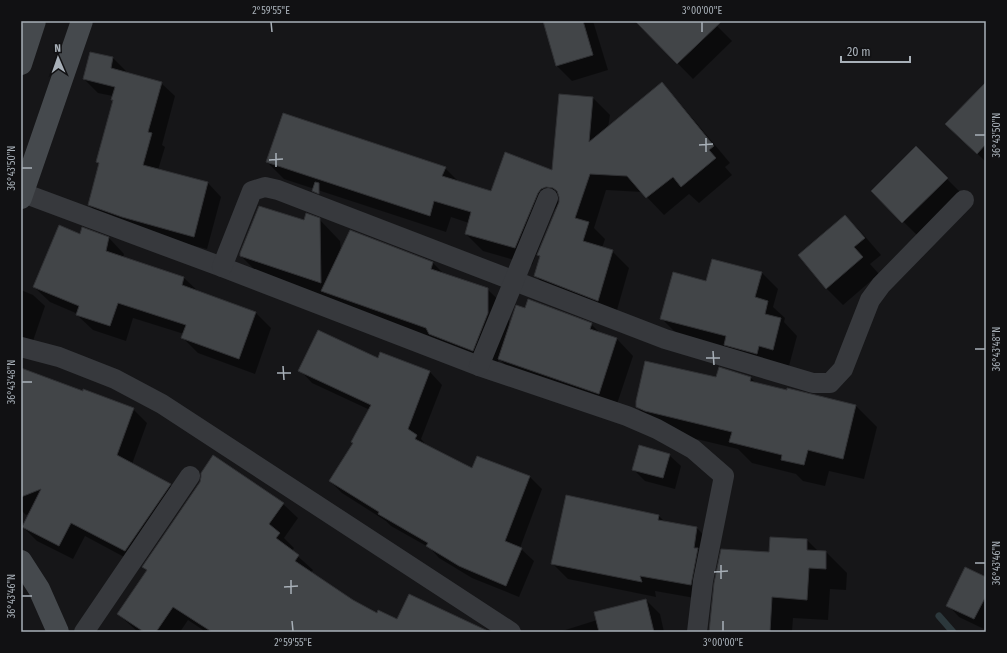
<svg xmlns="http://www.w3.org/2000/svg" width="1007" height="653" font-family="'Fira Sans Condensed',sans-serif">
<style>
.shadow{fill:#0007}
.lines{fill:none;stroke-linecap:round;stroke-linejoin:round}
.stream{stroke:#2c383c;stroke-width:7}
.building{fill:#424548;stroke:#303134}
.street{stroke:#37393d;stroke-width:20}
.secondary{stroke:#45494d;stroke-width:22}
.ticks{fill:none;stroke:#a8b0b8;stroke-width:1.5}
.neatline{fill:none;stroke:#a8b0b8;stroke-width:1.5}
.ticks-label{font-size:10px;text-anchor:middle;fill:#a8b0b8}
</style>
<rect width="100%" height="100%" fill="#161618"/>
<!-- shadow -->
<g class="shadow">
<polygon points="544,21 593,21 608,70 572,81 557,66"/>
<polygon points="636,21 712,21 732,41 693,79"/>
<polygon points="112,57 126,71 126,73 161,83 175,96 162,145 165,147 158,170 208,183 221,197 207,249 136,231 103,218 89,205 100,164 97,162 114,101 113,96 98,93 84,79"/>
<polygon points="662,84 678,101 730,163 725,167 732,175 699,203 689,194 664,215 642,192 606,190 594,228 605,239 602,248 612,251 629,268 615,317 552,293 536,276 541,257 538,255 558,206 554,210 532,265 483,251 466,234 469,223 451,217 446,232 284,179 267,162 445,168 460,183 492,192 553,172 593,98 610,115 608,128"/>
<polygon points="986,89 986,162 958,135"/>
<polygon points="916,148 963,195 920,238 872,191"/>
<polygon points="845,216 862,233 881,255 870,264 879,274 843,305 826,288"/>
<polygon points="319,219 340,241 341,252 350,231 433,263 445,275 487,289 509,310 509,329 591,324 601,334 617,339 633,356 615,410 516,375 499,359 494,372 262,277 241,256 304,221"/>
<polygon points="83,229 109,238 124,254 123,258 184,278 199,292 256,313 271,328 255,374 198,353 183,338 184,334 133,318 126,341 93,330 77,315 78,314 50,302 34,287 81,235"/>
<polygon points="762,273 778,289 773,307 785,318 784,322 797,336 789,366 678,335 661,318 707,282"/>
<polygon points="21,290 33,295 45,306 33,341 21,337"/>
<polygon points="380,353 430,372 442,385 421,439 428,447 473,469 529,476 542,489 520,548 534,561 519,597 472,578 439,558 430,548 391,526 386,521 342,493 330,481 353,443 370,410 312,383 300,370 378,359"/>
<polygon points="21,369 133,409 147,423 132,464 170,485 184,499 139,565 85,536 73,559 37,541 23,527 30,513 26,515 21,510"/>
<polygon points="750,377 757,384 856,406 877,427 864,479 829,471 825,486 803,481 796,474 752,463 738,449 667,432 658,428 637,407 717,378"/>
<polygon points="669,455 681,466 675,489 645,481 633,469"/>
<polygon points="567,496 659,516 665,522 697,528 712,544 706,600 655,591 656,597 568,579 553,564"/>
<polygon points="283,504 298,518 284,538 294,548 292,551 313,570 311,573 353,601 378,614 398,620 488,632 202,632 203,630 188,620 180,632 138,632 118,614 147,571 143,567"/>
<polygon points="771,538 807,540 819,552 826,552 847,573 846,590 830,589 828,620 793,618 792,632 710,632 770,554"/>
<polygon points="986,578 986,630 959,617 948,605"/>
<polygon points="646,600 660,614 664,632 559,632 597,620"/>
</g>
<g class="lines">
<!-- stream -->
<polyline class="stream" points="939,616 953,632"/>
</g>
<!-- building -->
<g class="building">
<polygon points="543,21 583,21 593,55 556,66"/>
<polygon points="635,21 722,21 677,64"/>
<polygon points="90,52 113,57 111,68 162,82 148,132 152,133 143,165 208,182 194,237 122,217 88,205 99,163 96,162 113,100 111,100 115,87 83,79"/>
<polygon points="662,82 714,146 709,150 716,158 681,187 673,177 646,198 627,176 590,174 575,218 589,222 583,241 613,250 598,301 534,276 540,256 537,255 559,202 559,197 557,191 553,188 546,187 541,189 538,193 515,248 465,234 471,212 434,201 430,216 266,162 283,113 446,167 442,176 491,191 505,152 552,170 559,94 593,97 589,142"/>
<polygon points="986,82 986,144 977,154 945,124"/>
<polygon points="916,146 948,178 902,223 871,191"/>
<polygon points="315,182 319,183 319,194 312,191"/>
<polygon points="259,206 304,220 306,213 320,218 321,283 240,256 240,253"/>
<polygon points="845,215 865,238 854,247 863,257 826,289 798,255"/>
<polygon points="59,225 80,234 82,227 109,237 106,251 184,277 182,285 256,312 239,359 181,338 186,325 118,303 110,326 76,315 79,306 33,287"/>
<polygon points="350,230 433,262 431,269 488,288 488,313 473,351 429,334 426,328 321,291"/>
<polygon points="712,259 762,272 755,297 768,301 765,314 781,318 773,350 759,346 757,354 724,345 726,336 660,319 673,272 706,281"/>
<polygon points="528,299 592,323 590,329 617,338 599,394 498,359 516,305 525,308"/>
<polygon points="318,330 378,358 380,352 430,371 408,429 417,435 415,439 472,468 477,456 530,476 505,541 522,548 506,586 459,566 426,546 428,543 378,514 379,512 329,481 353,443 351,442 371,405 298,371"/>
<polygon points="645,361 716,377 719,367 751,377 750,381 787,390 787,388 856,405 843,459 808,450 804,465 781,460 782,455 729,442 732,432 645,411 636,407 636,401"/>
<polygon points="21,368 83,391 83,389 134,408 117,455 171,484 125,551 71,523 59,546 22,527 41,489 21,497"/>
<polygon points="639,445 670,454 663,478 632,470"/>
<polygon points="213,455 284,503 269,524 280,533 276,538 299,555 295,561 353,600 377,613 378,610 397,619 409,594 490,632 212,632 173,607 156,632 144,632 117,614 147,570 142,567 200,482 201,477 201,473"/>
<polygon points="566,495 659,515 658,520 697,527 694,548 698,548 691,585 640,576 642,582 551,564"/>
<polygon points="770,537 807,539 807,550 826,551 826,569 809,568 807,600 772,597 770,632 709,632 714,583 721,549 769,552"/>
<polygon points="965,567 986,577 986,596 974,619 946,606"/>
<polygon points="646,599 654,632 599,632 594,612"/>
</g>
<g class="lines">
<!-- street -->
<g class="street">
<polyline points="23,193 222,267 479,366 627,416 657,429 693,449 724,476 703,581 697,632"/>
<polyline points="222,267 252,191 265,187 278,190 665,339 813,383 830,383 843,369 870,300 881,285 964,200"/>
<polyline points="21,347 59,357 115,379 162,404 511,632"/>
<polyline points="479,366 548,198"/>
<polyline points="84,632 190,476"/>
</g>
<!-- secondary -->
<g class="secondary">
<polyline points="21,64 35,21"/>
<polyline points="21,198 82,21"/>
<polyline points="21,561 39,589 58,632"/>
</g>
</g>
<!-- ticks -->
<path class="ticks" d="M271,22l1,10M702,22v10M975,135h10M706,138v14M699,145l14,-1M276,153v14M269,160l14,-1M22,168h10M975,349h10M713,351l1,14M706,358h14M283,366l1,14M277,373h14M22,382h10M975,563h10M721,565v14M714,572l14,-1M291,580v14M284,587l14,-1M22,596h10M292,621l1,10M723,621v10"/>
<!-- border -->
<rect width="1007" height="653" fill="none" stroke="#111113" stroke-width="44"/>
<!-- north arrow -->
<g transform="translate(58 58) rotate(358)" stroke="#111113" stroke-width="3" paint-order="stroke">
<path d="M0-3L7 15L0 10L-7 15Z" fill="#a8b0b8"/>
<text y="-6" font-size="11" font-weight="bold" text-anchor="middle" fill="#a8b0b8">N</text>
</g>
<!-- scale -->
<path d="M841 56v6h69v-6" fill="none" stroke="#a8b0b8" stroke-width="2"/>
<text x="847" y="56" font-size="12" fill="#a8b0b8" stroke="#111113" stroke-width="3" paint-order="stroke">20 m</text>
<rect x="22" y="22" width="963" height="609" class="neatline"/>
<g class="ticks-label">
<text x="271" y="14">2°59'55"E</text>
<text x="702" y="14">3°00'00"E</text>
<text transform="translate(996 135) rotate(-90)" y="4">36°43'50"N</text>
<text transform="translate(11 168) rotate(-90)" y="4">36°43'50"N</text>
<text transform="translate(996 349) rotate(-90)" y="4">36°43'48"N</text>
<text transform="translate(11 382) rotate(-90)" y="4">36°43'48"N</text>
<text transform="translate(996 563) rotate(-90)" y="4">36°43'46"N</text>
<text transform="translate(11 596) rotate(-90)" y="4">36°43'46"N</text>
<text x="293" y="646">2°59'55"E</text>
<text x="723" y="646">3°00'00"E</text>
</g>
</svg>
